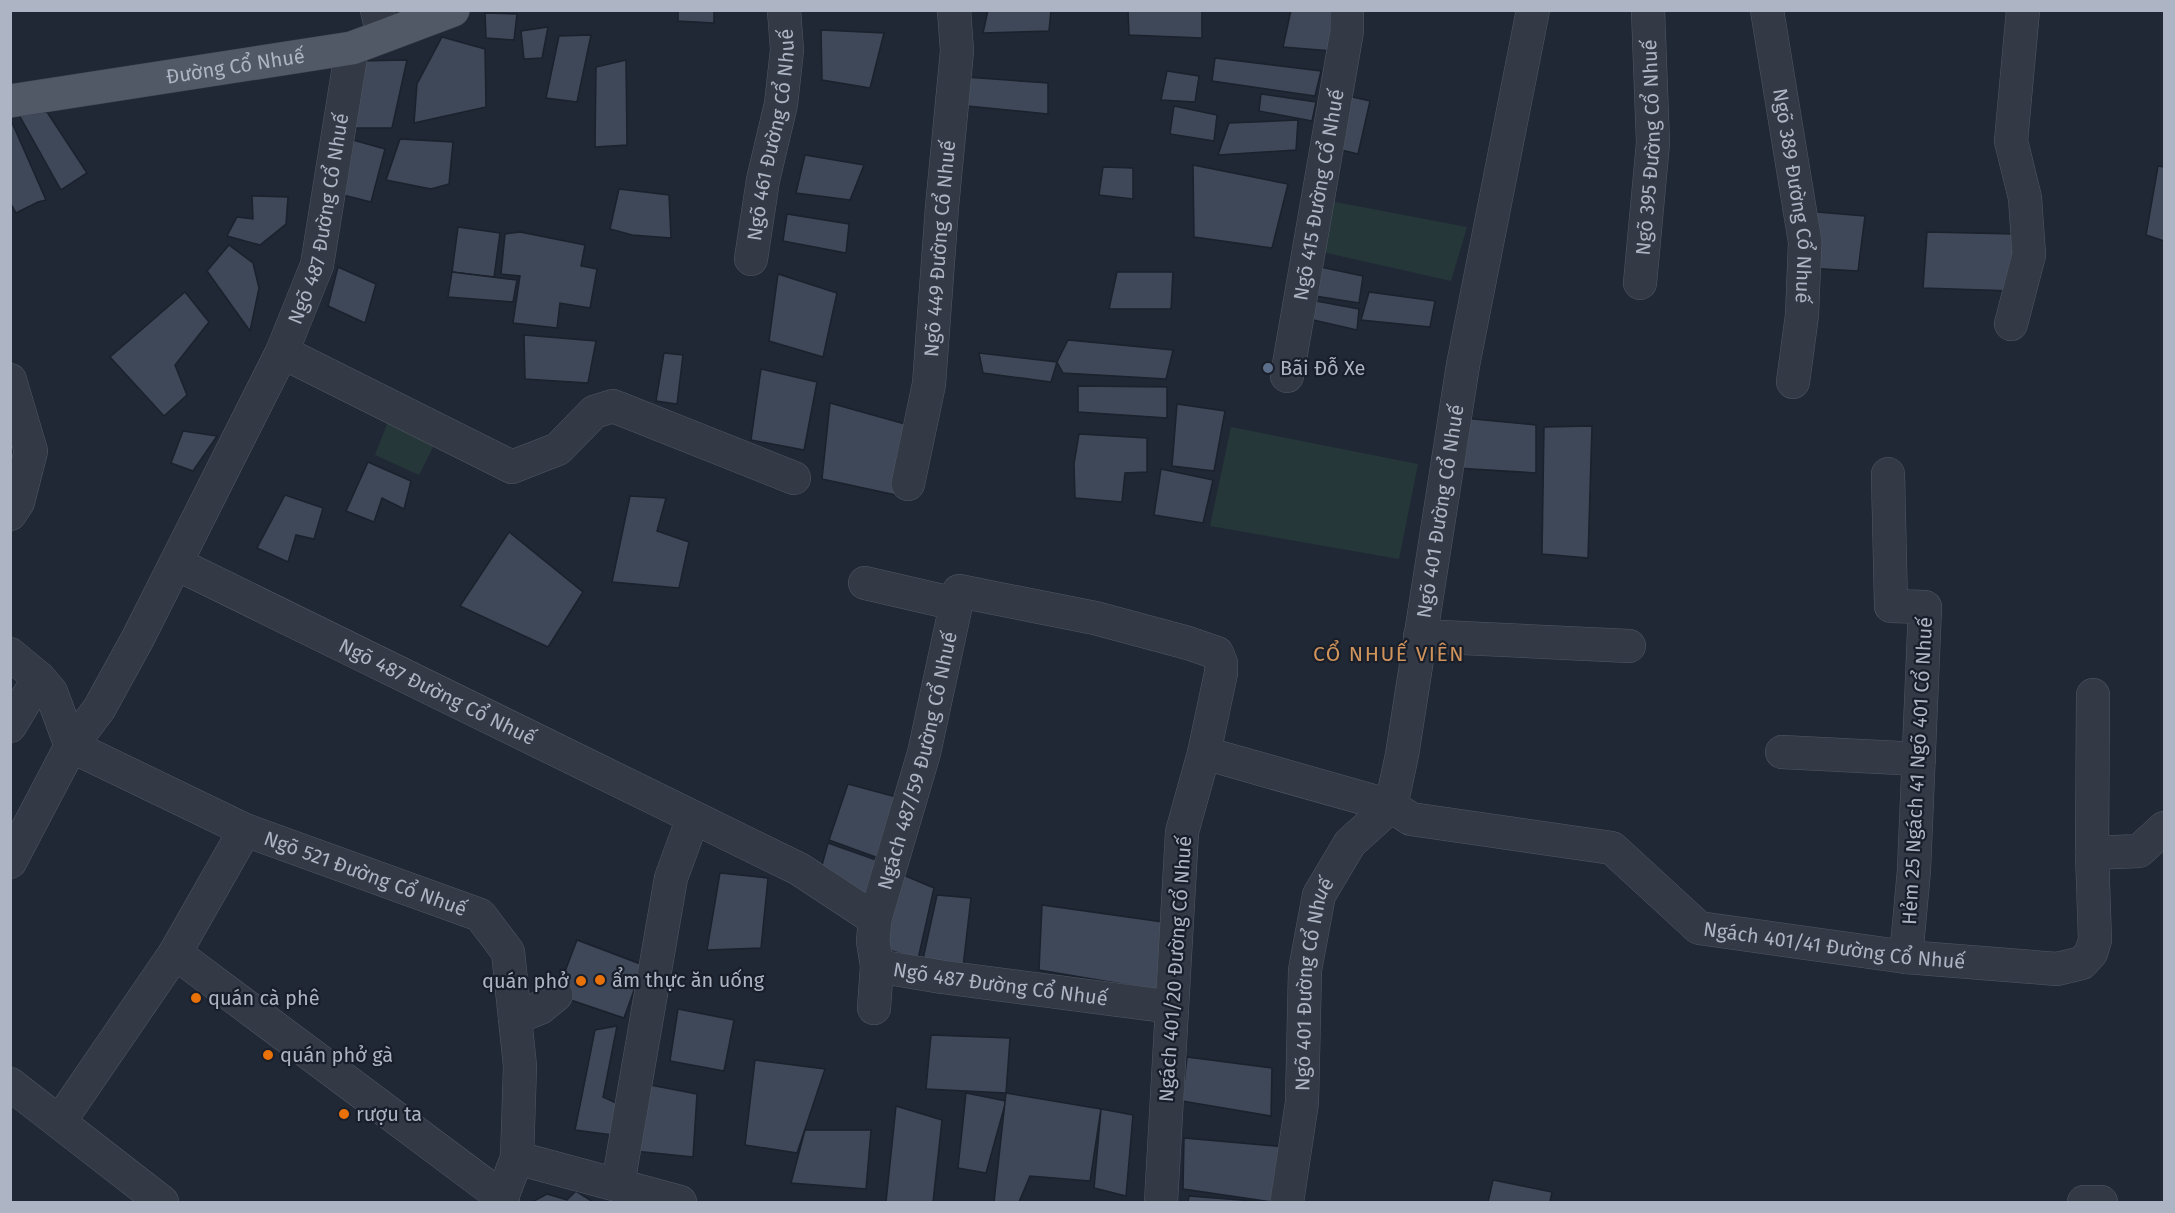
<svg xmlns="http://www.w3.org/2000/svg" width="2175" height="1213" font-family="'Fira Sans',sans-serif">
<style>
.green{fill:#253739}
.building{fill:#3e4858;stroke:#1b212d;stroke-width:1.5}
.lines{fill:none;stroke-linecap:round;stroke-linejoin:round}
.minor-casing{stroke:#515764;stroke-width:34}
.major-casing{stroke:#3d4350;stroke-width:34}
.minor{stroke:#333a46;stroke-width:33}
.major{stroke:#515966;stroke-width:33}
.service-dot{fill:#5c6f8a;stroke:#191f2a;stroke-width:2}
.food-dot{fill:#e8710a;stroke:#191f2a;stroke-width:2}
.labels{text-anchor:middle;stroke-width:4.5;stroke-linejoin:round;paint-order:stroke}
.street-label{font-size:20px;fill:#adb4c3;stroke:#191f2a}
.poi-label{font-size:20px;fill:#adb4c3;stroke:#191f2a;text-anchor:start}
.neighbourhood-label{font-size:21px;letter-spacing:1.5px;fill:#d0935b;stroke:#191f2a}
</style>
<rect width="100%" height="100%" fill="#202835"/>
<!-- green -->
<g class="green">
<polygon points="1330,201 1467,227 1451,281 1318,251"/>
<polygon points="391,414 435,443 419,475 375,455"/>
<polygon points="1231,427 1418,464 1399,559 1210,526"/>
</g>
<!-- building -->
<g class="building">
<polygon points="678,10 714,10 714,23 678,21"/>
<polygon points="988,10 1051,10 1049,31 983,33"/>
<polygon points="1128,10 1202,10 1202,38 1129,35"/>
<polygon points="1291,10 1335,10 1332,51 1283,47"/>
<polygon points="485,13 517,14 514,40 486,38"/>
<polygon points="548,27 542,58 524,59 521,31"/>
<polygon points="821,30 884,33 870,88 822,80"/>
<polygon points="591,35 577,102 546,98 559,36"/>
<polygon points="442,37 485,49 486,107 414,123 417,84"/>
<polygon points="1215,58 1321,71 1315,96 1212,81"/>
<polygon points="407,60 392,128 344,128 359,61"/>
<polygon points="626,60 627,145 595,147 596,67"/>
<polygon points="1167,71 1199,76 1195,102 1161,100"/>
<polygon points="965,77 1048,83 1048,114 967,106"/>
<polygon points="1261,94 1316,102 1312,121 1259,111"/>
<polygon points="1344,95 1370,101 1358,154 1333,148"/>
<polygon points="1174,106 1217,115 1214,141 1170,134"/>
<polygon points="47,112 87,173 61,190 18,113"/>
<polygon points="10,118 46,200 38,202 16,213 10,202"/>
<polygon points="1298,120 1296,150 1218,155 1229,123"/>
<polygon points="400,139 453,142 449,184 431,189 386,180"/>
<polygon points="353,140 385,149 371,202 339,194"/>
<polygon points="805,155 864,165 850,200 796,193"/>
<polygon points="1193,165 1288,184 1272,248 1194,237"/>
<polygon points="2158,166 2164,167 2164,241 2146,235"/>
<polygon points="1103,167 1133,168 1133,199 1099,195"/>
<polygon points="619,189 669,195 671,238 632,235 610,229"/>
<polygon points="252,196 288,197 286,224 260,245 227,236 237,217 253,219"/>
<polygon points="1793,210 1865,216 1858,271 1789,267"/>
<polygon points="787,214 849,224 846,253 783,241"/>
<polygon points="458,227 500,233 494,277 452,272"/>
<polygon points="520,232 585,245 581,266 597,269 590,308 560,303 557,328 513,323 520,276 501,274 505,234"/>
<polygon points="1927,232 2015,234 2013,291 1923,288"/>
<polygon points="229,245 253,263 259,288 250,331 207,271"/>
<polygon points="1311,265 1363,276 1359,303 1309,295"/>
<polygon points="338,267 376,284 365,323 328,306"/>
<polygon points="452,272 517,280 513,302 448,297"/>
<polygon points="1117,272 1173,272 1171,309 1109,309"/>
<polygon points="778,274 837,293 823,357 769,341"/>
<polygon points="185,292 209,322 175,365 187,395 164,416 110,357"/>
<polygon points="1369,292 1435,301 1430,327 1361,320"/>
<polygon points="1311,300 1359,309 1357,330 1309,319"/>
<polygon points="524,335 596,341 588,383 525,379"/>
<polygon points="1068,340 1173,350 1166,379 1063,373 1057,362"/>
<polygon points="664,353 683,355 677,404 656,401"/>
<polygon points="979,353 1057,362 1051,382 983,373"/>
<polygon points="761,369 817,382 804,450 751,440"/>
<polygon points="1078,386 1167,387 1167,418 1078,412"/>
<polygon points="830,403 912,426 896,495 822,479"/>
<polygon points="1177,404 1225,411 1214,471 1172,466"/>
<polygon points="1463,418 1536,425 1536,473 1456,468"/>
<polygon points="1592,426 1588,558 1542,554 1544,427"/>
<polygon points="183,431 217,436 193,471 171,463"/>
<polygon points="1079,434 1147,438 1147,472 1125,473 1122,502 1075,498 1074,464"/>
<polygon points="368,462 411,481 404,509 382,498 374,522 346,511"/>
<polygon points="1161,469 1213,480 1203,523 1154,515"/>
<polygon points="285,495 323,508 314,539 296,535 288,562 257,548"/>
<polygon points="630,496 666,498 657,531 689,542 679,588 612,582"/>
<polygon points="509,532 583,592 548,647 460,606"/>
<polygon points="848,784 900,798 881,859 829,840"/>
<polygon points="828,843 879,861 868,895 819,876"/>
<polygon points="894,871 934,888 918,959 876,946"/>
<polygon points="720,873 768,878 761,948 707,950"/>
<polygon points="937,895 971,898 963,967 923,959"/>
<polygon points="1042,905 1163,922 1163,991 1039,970"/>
<polygon points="577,940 643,965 624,1018 556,995"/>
<polygon points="577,940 643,965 624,1018 556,995"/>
<polygon points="678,1009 734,1020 724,1071 670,1061"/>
<polygon points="617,1026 603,1097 625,1107 620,1136 575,1130 595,1030"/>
<polygon points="931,1035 1010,1038 1006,1093 926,1089"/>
<polygon points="1187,1057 1272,1068 1271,1116 1182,1101"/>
<polygon points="755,1060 825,1069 797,1153 745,1145"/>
<polygon points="640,1083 697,1094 693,1157 634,1151"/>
<polygon points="966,1093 1006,1101 986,1173 958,1168"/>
<polygon points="1006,1093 1101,1109 1090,1181 1030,1176 1019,1202 994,1202"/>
<polygon points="896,1106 942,1120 933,1202 886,1202"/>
<polygon points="1101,1109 1133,1115 1126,1196 1094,1188"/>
<polygon points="805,1130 871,1130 866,1189 791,1183"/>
<polygon points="1184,1138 1286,1147 1272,1202 1183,1189"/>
<polygon points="1493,1180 1552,1192 1550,1202 1488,1202"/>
<polygon points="576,1191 593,1202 532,1202 547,1194 567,1200"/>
<polygon points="1189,1196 1266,1202 1188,1202"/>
</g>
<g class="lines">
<!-- minor casing -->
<g class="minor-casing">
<g id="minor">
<polyline points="377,10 383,36"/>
<path id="s1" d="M1767,10l38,232 -3,73 -9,67"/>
<path id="s2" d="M751,259l12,-79 18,-76 6,-54 -3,-40"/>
<path id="s3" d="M1640,283l13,-140 -5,-133"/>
<polyline points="2011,324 2029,255 2025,198 2011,141 2023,10"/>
<polyline points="282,352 512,467 558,449 594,412 613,406 794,478"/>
<path id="s4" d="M1287,376l60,-345v-21"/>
<polyline points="10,380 31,451 18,502 10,514"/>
<polyline points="1888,474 1891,606 1925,607 1914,870 1906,957"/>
<path id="s5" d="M908,484l21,-100 13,-177 15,-156 -3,-41"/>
<path id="s6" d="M177,564l622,305 76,50 -2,22 4,25 65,11 230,30"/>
<polyline points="865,583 956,604"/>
<polyline points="1420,636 1629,646"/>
<path id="s7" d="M10,654l29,24 12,14 20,54 174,84 235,85 28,37 12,114 -3,92 -17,44"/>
<polyline points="10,726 39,678"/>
<polyline points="1782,752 1919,759"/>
<path id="s8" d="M1204,753l187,53 20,13 201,29 87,80 207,29 151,12 25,-6 9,-10 4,-13 -3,-87 1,-158"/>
<polyline points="2092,853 2139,851 2164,828"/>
<path id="s9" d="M10,862l61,-116 28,-37 39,-71 144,-286 35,-87 35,-217"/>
<path id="s10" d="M875,919l49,-166 35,-162 136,27 93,25 29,10 4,10v10l-17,80 -22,79 -21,370"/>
<polyline points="175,953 503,1198"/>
<polyline points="874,1008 877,966"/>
<polyline points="515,1018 540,1008 556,995"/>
<polyline points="10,1084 162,1202"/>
<polyline points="60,1121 175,953 245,830"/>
<polyline points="517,1158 680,1202"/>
<polyline points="618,1184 671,878 693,818"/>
<path id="s11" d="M1287,1202l15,-100 3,-132 14,-75 31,-52 41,-37 11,-51 61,-390 70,-355"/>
<polyline points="2084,1202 2101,1202"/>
</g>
</g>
<!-- major casing -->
<g class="major-casing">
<g id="major">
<path id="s12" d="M10,101l342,-53 101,-38"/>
</g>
</g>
<!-- minor -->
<use href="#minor" class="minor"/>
<!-- major -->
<use href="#major" class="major"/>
</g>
<!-- markers -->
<circle class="service-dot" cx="1268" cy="368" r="6"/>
<g class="food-dot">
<circle cx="600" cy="980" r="6"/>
<circle cx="581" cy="981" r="6"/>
<circle cx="196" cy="998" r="6"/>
<circle cx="268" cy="1055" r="6"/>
<circle cx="344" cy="1114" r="6"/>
</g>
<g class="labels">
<!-- street labels -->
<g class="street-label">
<text dy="7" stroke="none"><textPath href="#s12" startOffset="228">Đường Cổ Nhuế</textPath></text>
<text dy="7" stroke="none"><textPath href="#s2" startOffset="126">Ngõ 461 Đường Cổ Nhuế</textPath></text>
<text dy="7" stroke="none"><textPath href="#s3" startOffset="136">Ngõ 395 Đường Cổ Nhuế</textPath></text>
<text dy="7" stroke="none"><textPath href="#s4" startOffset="184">Ngõ 415 Đường Cổ Nhuế</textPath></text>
<text dy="7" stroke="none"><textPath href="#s1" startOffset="188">Ngõ 389 Đường Cổ Nhuế</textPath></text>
<text dy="7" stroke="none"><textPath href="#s9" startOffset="718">Ngõ 487 Đường Cổ Nhuế</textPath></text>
<text dy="7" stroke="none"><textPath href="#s5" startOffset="238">Ngõ 449 Đường Cổ Nhuế</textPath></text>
<text dy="7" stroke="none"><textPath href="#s11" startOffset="724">Ngõ 401 Đường Cổ Nhuế</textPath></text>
<text dy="7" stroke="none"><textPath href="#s6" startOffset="290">Ngõ 487 Đường Cổ Nhuế</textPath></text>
<text dy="7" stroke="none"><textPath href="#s10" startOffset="164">Ngách 487/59 Đường Cổ Nhuế</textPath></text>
<text transform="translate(1917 771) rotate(-87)" y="7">Hẻm 25 Ngách 41 Ngõ 401 Cổ Nhuế</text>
<text dy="7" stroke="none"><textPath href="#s7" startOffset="435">Ngõ 521 Đường Cổ Nhuế</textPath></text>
<text dy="7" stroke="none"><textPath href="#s8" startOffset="676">Ngách 401/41 Đường Cổ Nhuế</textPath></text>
<text transform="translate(1175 969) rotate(-86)" y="7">Ngách 401/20 Đường Cổ Nhuế</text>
<text dy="7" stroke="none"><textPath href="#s6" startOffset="956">Ngõ 487 Đường Cổ Nhuế</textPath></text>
<text dy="7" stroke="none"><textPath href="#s11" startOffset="220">Ngõ 401 Đường Cổ Nhuế</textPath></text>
</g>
<!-- poi labels -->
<g class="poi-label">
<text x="1280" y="375">Bãi Đỗ Xe</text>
<text x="612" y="987">ẩm thực ăn uống</text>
<text x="569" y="988" text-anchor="end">quán phở</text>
<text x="208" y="1005">quán cà phê</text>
<text x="280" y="1062">quán phở gà</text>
<text x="356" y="1121">rượu ta</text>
</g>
<!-- neighbourhood labels -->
<g class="neighbourhood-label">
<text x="1389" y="661">CỔ NHUẾ VIÊN</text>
</g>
</g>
<!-- border -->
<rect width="2175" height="1213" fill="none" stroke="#adb4c3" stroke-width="24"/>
</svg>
